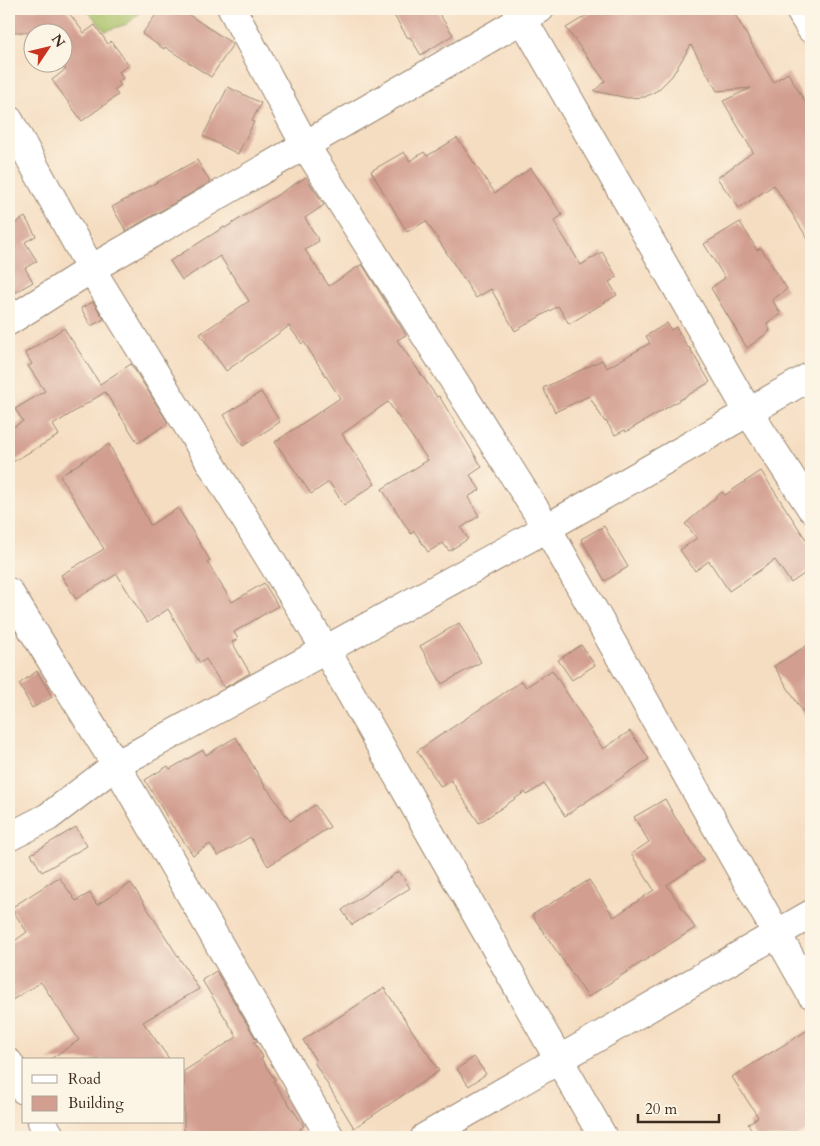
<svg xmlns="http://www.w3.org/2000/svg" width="820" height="1146" font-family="Cardo,serif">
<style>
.green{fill:#a8c167;stroke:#727642}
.building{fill:#d29e90}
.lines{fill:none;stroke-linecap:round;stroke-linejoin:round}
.street-casing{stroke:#988470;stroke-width:30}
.street{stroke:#fff;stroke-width:28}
</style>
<rect width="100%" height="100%" fill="#fcf5e5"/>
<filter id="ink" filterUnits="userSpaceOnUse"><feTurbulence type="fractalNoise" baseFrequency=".02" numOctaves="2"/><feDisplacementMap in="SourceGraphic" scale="10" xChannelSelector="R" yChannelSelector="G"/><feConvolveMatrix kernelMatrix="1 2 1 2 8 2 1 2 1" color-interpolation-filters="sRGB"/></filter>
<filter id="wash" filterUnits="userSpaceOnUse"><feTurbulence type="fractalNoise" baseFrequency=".0096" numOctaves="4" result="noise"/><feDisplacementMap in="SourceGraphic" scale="20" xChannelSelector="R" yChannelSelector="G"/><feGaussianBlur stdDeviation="1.12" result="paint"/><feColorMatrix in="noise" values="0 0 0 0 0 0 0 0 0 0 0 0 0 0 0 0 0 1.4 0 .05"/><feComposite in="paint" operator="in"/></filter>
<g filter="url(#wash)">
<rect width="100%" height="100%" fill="#f5ddc1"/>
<!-- green -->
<polygon class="green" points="80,9 144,9 127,24 105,31 90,13"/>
<g id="blocks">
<!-- building -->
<g class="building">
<polygon points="9,9 66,9 84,33 95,25 108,44 111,41 129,65 119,72 123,78 118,82 121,85 114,90 118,95 82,121 52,80 66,69 61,62 62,62 62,32 9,32"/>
<polygon points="160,9 180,9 233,44 211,77 165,47 164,49 142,34"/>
<polygon points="390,9 436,9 453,35 421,55 410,37 408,38"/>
<polygon points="597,9 732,9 773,82 788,73 811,112 811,244 774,185 739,208 717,178 753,152 723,101 751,88 717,91 691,45 672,76 658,90 645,97 628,98 594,91 605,81 566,28"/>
<polygon points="228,87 261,103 252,121 254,122 238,154 203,136"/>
<polygon points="457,138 495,193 531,168 562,215 554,221 581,265 602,252 617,277 609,282 617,295 569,324 558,306 515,331 491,289 476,298 426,221 407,232 371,171 404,152 410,161 424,152 427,156"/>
<polygon points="197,160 210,182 126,231 112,207"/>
<polygon points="306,177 324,205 305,218 319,241 305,250 329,286 362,264 406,335 397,340 437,397 439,396 482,467 470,475 480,490 468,497 479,516 461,528 468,539 449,551 443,543 428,552 414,531 411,534 382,489 428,460 388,402 342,434 375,484 344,505 329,482 311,494 275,442 340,398 304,342 302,344 289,326 226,371 200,334 249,301 220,256 182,280 170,261 224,227 225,228"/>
<polygon points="9,216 14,224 25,217 36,236 25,242 37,261 25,268 33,282 9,296"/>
<polygon points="740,222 757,250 761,248 787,289 772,300 781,314 767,323 770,331 747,348 711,288 725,278 704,244"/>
<polygon points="93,302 104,319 91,326 81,308"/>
<polygon points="667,323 671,330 676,327 688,348 689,347 710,382 626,432 625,430 615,435 606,421 605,422 589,396 555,412 543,388 602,360 607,368 650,343 646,336"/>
<polygon points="64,328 100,384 131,364 168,423 138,443 105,392 53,425 59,435 9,464 9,430 23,421 15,409 45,391 28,366 32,364 25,353"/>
<polygon points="261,392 280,422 243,446 224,415"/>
<polygon points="109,444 150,525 178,508 210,560 207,562 232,602 264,583 278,606 234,632 238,639 232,642 250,673 224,688 206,659 200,663 168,609 147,623 117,574 76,599 61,575 104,549 60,476"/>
<polygon points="761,471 811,547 811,569 791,583 775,560 729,591 709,561 695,571 680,550 697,538 685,524 722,492 725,495"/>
<polygon points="604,526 628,567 605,581 581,539"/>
<polygon points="459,623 481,662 442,684 420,646"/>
<polygon points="811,643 811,725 774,666"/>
<polygon points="581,645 595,665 572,680 558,660"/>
<polygon points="552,670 603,749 630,731 649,759 565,816 544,784 527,795 525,792 479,823 451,780 441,787 417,751 522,681 526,687"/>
<polygon points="37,671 52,697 32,708 19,684"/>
<polygon points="236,737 266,788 267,788 290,821 315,805 330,827 268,866 250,837 218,856 210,844 193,855 174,827 173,827 145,780 168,766 170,769 203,750 206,755"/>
<polygon points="665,799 675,817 704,860 667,885 695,928 588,997 532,915 589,880 614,917 654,890 631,854 649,842 634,817"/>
<polygon points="76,827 87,846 42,872 31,854"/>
<polygon points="399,871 410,888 352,925 342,910"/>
<polygon points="59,877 76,901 90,893 97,905 131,883 199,989 143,1022 170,1060 49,1060 79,1040 41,982 9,1002 9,945 27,932 11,908"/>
<polygon points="216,971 257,1041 254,1042 263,1057 261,1058 275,1080 273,1081 304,1126 300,1129 305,1137 184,1137 184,1071 237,1037 202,980"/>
<polygon points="384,988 439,1071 354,1128 314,1062 316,1061 303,1040"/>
<polygon points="811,1028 811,1128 796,1137 756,1137 748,1124 758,1117 732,1077"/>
<polygon points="474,1057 486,1074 469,1086 457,1069"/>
</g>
</g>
</g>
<g filter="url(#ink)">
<use href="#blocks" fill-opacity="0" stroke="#988470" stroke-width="1"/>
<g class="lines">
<!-- street casing -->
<g class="street-casing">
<g id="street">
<polyline points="232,9 305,145 547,528 811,994"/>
<polyline points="517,9 749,413 811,508"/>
<polyline points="799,9 811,29"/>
<polyline points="9,120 91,269 326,650 603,1137"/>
<polyline points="9,321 91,269 540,9"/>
<polyline points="9,592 116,765 330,1137"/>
<polyline points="9,837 48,817 116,765 547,528 811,376"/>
<polyline points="9,1063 24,1090"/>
<polyline points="42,1122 51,1137"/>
<polyline points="425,1137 811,914"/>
</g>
</g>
<!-- street -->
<use href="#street" class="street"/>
</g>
</g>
<!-- margin -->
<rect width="820" height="1146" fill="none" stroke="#fcf5e5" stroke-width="30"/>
<!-- legend -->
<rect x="22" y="1058" width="162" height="65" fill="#fcf5e5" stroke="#afa495"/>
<rect x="32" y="1075" width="25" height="8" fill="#ffffff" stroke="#afa495"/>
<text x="68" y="1084" font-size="15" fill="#3b2a1e">Road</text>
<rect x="32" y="1096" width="25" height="15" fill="#d29e90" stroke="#afa495"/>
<text x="68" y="1108" font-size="15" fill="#3b2a1e">Building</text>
<!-- north arrow -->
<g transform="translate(48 48) rotate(55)"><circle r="24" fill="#fcf5e5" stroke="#afa495"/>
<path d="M0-4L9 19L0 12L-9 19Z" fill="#c8321e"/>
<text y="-8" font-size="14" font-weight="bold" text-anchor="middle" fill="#3b2a1e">N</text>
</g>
<!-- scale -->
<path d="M638 1114v8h81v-8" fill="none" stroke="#3b2a1e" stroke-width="2.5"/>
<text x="645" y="1114" font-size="15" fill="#3b2a1e" stroke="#fcf5e5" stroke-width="4" paint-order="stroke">20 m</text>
</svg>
